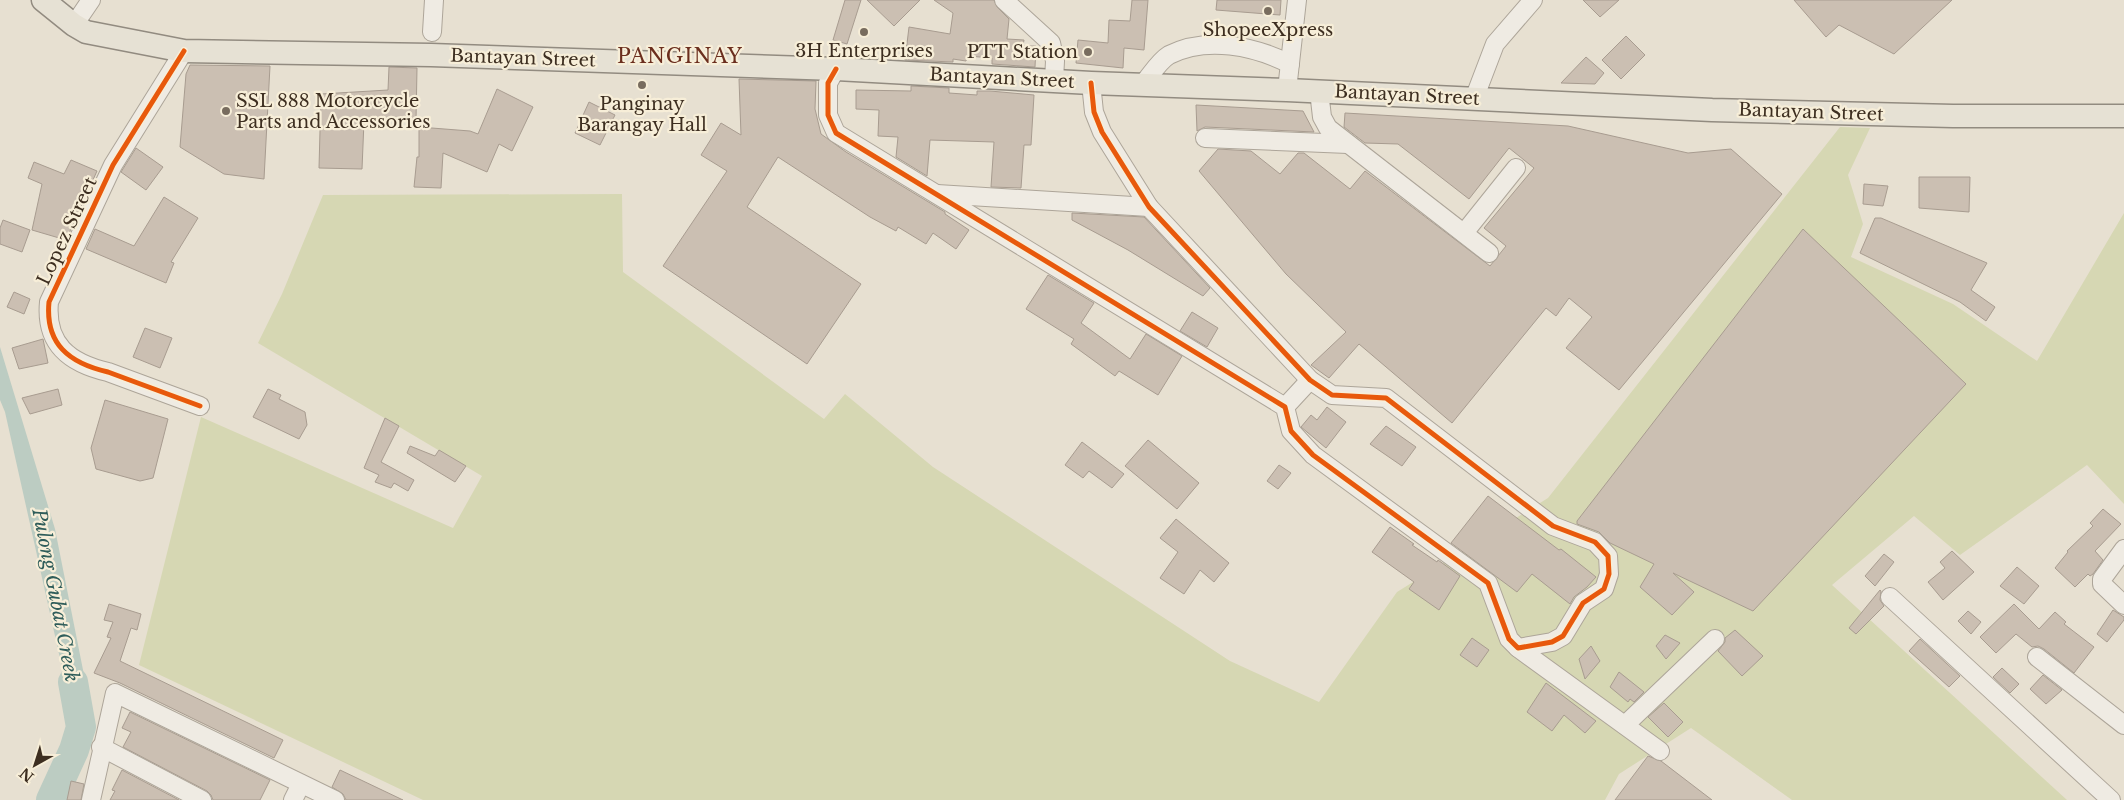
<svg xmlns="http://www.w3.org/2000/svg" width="2124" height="800" font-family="'Libre Baskerville',serif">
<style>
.green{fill:#d6d7b3}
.water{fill:#bcccc2}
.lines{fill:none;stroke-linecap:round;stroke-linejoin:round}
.river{stroke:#bcccc2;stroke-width:30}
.building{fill:#cbbfb2;stroke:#a89c90}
.minor-casing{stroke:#ada599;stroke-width:20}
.major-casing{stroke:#928b80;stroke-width:25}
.minor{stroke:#efebe3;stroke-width:18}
.major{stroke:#e6e1d4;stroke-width:22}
.cycleway-casing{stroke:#f7eed8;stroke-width:8}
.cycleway{stroke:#e8590c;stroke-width:5}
.poi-dot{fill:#786c5e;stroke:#f7eed8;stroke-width:2}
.labels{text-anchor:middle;stroke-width:4.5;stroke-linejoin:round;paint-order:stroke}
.poi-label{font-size:18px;fill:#3d2e20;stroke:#f7eed8}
.street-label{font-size:18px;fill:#3d2e20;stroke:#f7eed8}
.water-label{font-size:19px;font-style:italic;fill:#2f5d5a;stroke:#f7eed8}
.quarter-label{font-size:20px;letter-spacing:1px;fill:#6b2e1e;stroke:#f7eed8}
</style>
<rect width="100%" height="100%" fill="#e7e0d1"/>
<!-- green -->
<polygon class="green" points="1840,127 1870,128 1848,175 1863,224 1851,257 1953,304 2037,361 2124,213 2124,504 2087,465 1960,555 1914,516 1832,585 2067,800 1792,800 1691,728 1619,774 1605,800 423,800 139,665 201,417 453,528 482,476 258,343 282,294 323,195 622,194 623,272 824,419 845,394 933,467 1230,661 1319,702 1397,592 1548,498"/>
<!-- water -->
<polygon class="water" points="0,347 55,529 87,690 70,776 63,800 40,800 76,730 5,412 0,400"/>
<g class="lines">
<!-- river -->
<polyline class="river" points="51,800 74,750 81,727 73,682"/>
</g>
<!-- building -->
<g class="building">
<polygon points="845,0 861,0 847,44 833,40"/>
<polygon points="867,0 920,0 894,26"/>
<polygon points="934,0 994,0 997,7 1009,19 1007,39 1024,40 1023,46 1036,46 1035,67 992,64 992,58 967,56 966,61 953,59 953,62 905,60 909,27 950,34 953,13"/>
<polygon points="1132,0 1148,0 1144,50 1124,48 1123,68 1076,63 1078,40 1108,43 1109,20 1130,21"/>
<polygon points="1217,0 1281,0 1280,15 1216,10"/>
<polygon points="1583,0 1619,0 1600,17"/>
<polygon points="1794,0 1952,0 1894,54 1839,25 1826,37"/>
<polygon points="1626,36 1645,55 1621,79 1602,60"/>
<polygon points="1586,57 1604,73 1595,84 1561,83"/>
<polygon points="190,65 270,66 264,179 224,174 180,147 186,74"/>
<polygon points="389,67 417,68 416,120 364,121 362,169 319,168 321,94 388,90"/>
<polygon points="739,79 816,81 815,109 821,134 846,152 945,212 945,214 969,230 956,249 933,233 926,244 898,227 896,231 870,217 778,157 747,207 861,284 807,364 663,266 727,171 701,155 721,123 741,135"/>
<polygon points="911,86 949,88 949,93 977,95 977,91 990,91 1034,95 1031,145 1024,145 1021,188 991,187 994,142 930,140 927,176 896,157 898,137 878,136 879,110 856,109 856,90 911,91"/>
<polygon points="497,89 533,107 512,151 499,144 487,172 443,153 441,188 414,187 417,157 419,157 419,127 470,131 478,134"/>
<polygon points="589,102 615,115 600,145 575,133"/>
<polygon points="1196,105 1303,111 1314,132 1205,127 1197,131"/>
<polygon points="1345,113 1568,126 1688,153 1731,149 1782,194 1619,390 1566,348 1592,317 1569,298 1556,316 1546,308 1452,423 1359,344 1329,378 1311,365 1346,332 1286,274 1199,171 1218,149 1251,151 1280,174 1298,153 1304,153 1350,189 1365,171 1490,266 1506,246 1484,228 1534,168 1509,148 1469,199 1398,144 1365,143 1344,127"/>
<polygon points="136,148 163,167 146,190 121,172"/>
<polygon points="71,160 97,171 66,240 32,230 42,184 28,178 34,162 64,174"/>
<polygon points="1919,177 1970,177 1969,212 1919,208"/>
<polygon points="1864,184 1888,186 1883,206 1863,204"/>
<polygon points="164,197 198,218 171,262 174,263 166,283 86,249 95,229 134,246"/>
<polygon points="1072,213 1144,217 1210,288 1203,296 1128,250 1072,220"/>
<polygon points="1875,218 1881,218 1987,263 1971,290 1995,307 1986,321 1960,302 1860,253"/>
<polygon points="3,220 30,230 22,252 0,244 0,228"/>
<polygon points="1803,229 1966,384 1753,611 1673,573 1694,592 1672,615 1640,587 1654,564 1610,543 1599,532 1577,524 1577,521"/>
<polygon points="1048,275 1094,303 1081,323 1130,359 1146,334 1182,356 1158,395 1119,371 1115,376 1071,344 1074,339 1026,309"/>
<polygon points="14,292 30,299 24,314 7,307"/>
<polygon points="1192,312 1218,328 1207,347 1180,331"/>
<polygon points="145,328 172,338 160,368 133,357"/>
<polygon points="43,339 48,363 19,369 12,348"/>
<polygon points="58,389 62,405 30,414 22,398"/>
<polygon points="268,389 281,395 279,399 305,412 307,425 299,439 253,417"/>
<polygon points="105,400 168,419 153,478 140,481 96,469 91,448"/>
<polygon points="1327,407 1346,422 1326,448 1301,427 1311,415 1317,420"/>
<polygon points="385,418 399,426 381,462 414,480 408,491 394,483 391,488 375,482 379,475 364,468"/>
<polygon points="1386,426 1416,447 1402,466 1370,444"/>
<polygon points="1148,440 1199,483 1177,509 1125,466"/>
<polygon points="1082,442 1124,474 1112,488 1089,471 1083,478 1065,465"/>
<polygon points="410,446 435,456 439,450 466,466 455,482 407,453"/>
<polygon points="1279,465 1291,473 1278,489 1267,481"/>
<polygon points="1488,496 1559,550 1561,549 1596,577 1587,587 1574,597 1570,604 1532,574 1517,592 1451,543"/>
<polygon points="2103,509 2121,524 2095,551 2103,560 2093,574 2090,576 2088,574 2075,587 2055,568 2068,552 2067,551 2093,526 2090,523"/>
<polygon points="1176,519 1229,563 1214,582 1200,570 1184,594 1160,578 1178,552 1160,538"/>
<polygon points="1390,527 1414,544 1412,545 1437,562 1438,560 1460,576 1439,610 1409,589 1414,582 1372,552"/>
<polygon points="1952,551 1974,572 1943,600 1928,582 1945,568 1940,562"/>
<polygon points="1884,554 1894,562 1875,586 1865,576"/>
<polygon points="2017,567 2039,586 2024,604 2000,586"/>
<polygon points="1880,590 1881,591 1880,600 1884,606 1856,634 1849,628"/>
<polygon points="109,604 141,614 137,630 131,628 120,661 283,740 274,758 120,683 94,673 111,638 107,637 113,622 104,620"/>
<polygon points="2014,604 2039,629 2055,612 2066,622 2064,624 2094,647 2074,673 2044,649 2038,646 2032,647 2016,634 1996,653 1980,637"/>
<polygon points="2113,610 2124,617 2124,620 2107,642 2097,634"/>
<polygon points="1968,611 1981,622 1971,634 1958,621"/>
<polygon points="1735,630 1763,656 1742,676 1718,651 1725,642 1725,638"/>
<polygon points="1665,635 1680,643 1666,659 1656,646"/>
<polygon points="1472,638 1489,650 1477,667 1460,655"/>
<polygon points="1920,639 1960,676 1949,687 1909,651"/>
<polygon points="1591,646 1600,661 1585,679 1579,659"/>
<polygon points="2002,668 2019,684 2010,693 1993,677"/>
<polygon points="1619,672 1644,692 1634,702 1630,699 1628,702 1610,687"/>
<polygon points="2043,675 2062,690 2046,704 2030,689"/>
<polygon points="1546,683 1596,721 1585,733 1564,715 1552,731 1527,712"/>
<polygon points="1664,703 1683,722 1668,737 1648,717"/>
<polygon points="130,712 270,780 260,800 213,800 211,795 207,791 123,747 131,732 122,728"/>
<polygon points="1648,756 1661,761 1712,800 1615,800"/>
<polygon points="122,770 179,800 110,800 115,791 112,790"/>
<polygon points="340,770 403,800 346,800 343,794 332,787"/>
<polygon points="71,781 84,784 81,800 67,800"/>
</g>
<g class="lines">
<!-- minor casing -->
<g class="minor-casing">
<g id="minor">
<polyline points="1004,0 1051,43 1055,61 1054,80"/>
<polyline points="74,25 91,0"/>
<polyline points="432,32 434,0"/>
<path d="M184,51l-71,114 -64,137c-4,42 20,61 59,70l92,34"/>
<polyline points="836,69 828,83 828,115 836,133 1285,407 1291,431 1313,455 1488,583 1509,639 1518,648 1552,642 1563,636 1583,603 1604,589 1609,574 1608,556 1595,542 1553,526 1386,398 1332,395 1310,380 1149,207 1102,132 1094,112 1091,83"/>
<path d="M1143,84c7,-8 16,-23 26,-29 38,-19 85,-9 121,9"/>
<polyline points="1287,90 1297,0"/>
<polyline points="1319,91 1322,117 1328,128 1489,253"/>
<polyline points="1474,99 1495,44 1533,0"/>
<polyline points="1205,138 1348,144"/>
<polyline points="937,194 1149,207"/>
<polyline points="1464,233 1516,168"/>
<polyline points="1285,407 1310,380"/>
<polyline points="2124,549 2102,579 2102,584 2124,605"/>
<polyline points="1890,597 2111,800"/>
<polyline points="1518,648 1660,751"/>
<polyline points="2037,657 2124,725"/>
<polyline points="1625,725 1715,639"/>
<polyline points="101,747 202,800"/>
<polyline points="91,800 115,693 335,800"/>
<polyline points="293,800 301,784"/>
</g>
</g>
<!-- major casing -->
<g class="major-casing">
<polyline id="major" points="43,0 74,25 86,32 184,51 431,55 836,69 1091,83 1287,90 1712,110 1953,116 2124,116"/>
</g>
<!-- minor -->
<use href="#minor" class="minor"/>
<!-- major -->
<use href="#major" class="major"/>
<!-- cycleway casing -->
<g class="cycleway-casing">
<g id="cycleway">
<path d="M184,51l-71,114 -64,137c-4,42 20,61 59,70l92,34"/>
<polyline points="836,69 828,83 828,115 836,133 1285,407 1291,431 1313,455 1488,583 1509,639 1518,648 1552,642 1563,636 1583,603 1604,589 1609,574 1608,556 1595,542 1553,526 1386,398 1332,395 1310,380 1149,207 1102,132 1094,112 1091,83"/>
</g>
</g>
<!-- cycleway -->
<use href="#cycleway" class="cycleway"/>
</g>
<!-- markers -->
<g class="poi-dot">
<circle cx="1268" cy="11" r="5"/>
<circle cx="864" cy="32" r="5"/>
<circle cx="1088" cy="52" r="5"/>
<circle cx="642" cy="85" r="5"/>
<circle cx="226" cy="111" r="5"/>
</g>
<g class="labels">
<!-- poi labels -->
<g class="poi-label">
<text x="1268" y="36">ShopeeXpress</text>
<text x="864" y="57">3H Enterprises</text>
<text x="1078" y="58" text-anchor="end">PTT Station</text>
<text x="236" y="107" text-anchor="start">SSL 888 Motorcycle<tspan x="236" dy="21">Parts and Accessories</tspan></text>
<text x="642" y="110">Panginay<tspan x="642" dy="21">Barangay Hall</tspan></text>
</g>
<!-- street labels -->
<g class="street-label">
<text transform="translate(523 58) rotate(2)" y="6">Bantayan Street</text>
<text transform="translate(1002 78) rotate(3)" y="6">Bantayan Street</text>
<text transform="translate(1407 95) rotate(3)" y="6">Bantayan Street</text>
<text transform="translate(1811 112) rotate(2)" y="6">Bantayan Street</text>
<text transform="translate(67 231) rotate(-65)" y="6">Lopez Street</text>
</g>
<!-- water labels -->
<g class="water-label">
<text transform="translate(56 595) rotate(79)" y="7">Pulong Gubat Creek</text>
</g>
<!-- quarter labels -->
<g class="quarter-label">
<text x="680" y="63">PANGINAY</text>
</g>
</g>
<!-- north arrow -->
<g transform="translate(35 765) rotate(219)" stroke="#f7eed8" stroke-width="4" paint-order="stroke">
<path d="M0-4L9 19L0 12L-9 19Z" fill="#3d2e20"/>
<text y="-8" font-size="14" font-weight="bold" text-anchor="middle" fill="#3d2e20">N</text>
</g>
</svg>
